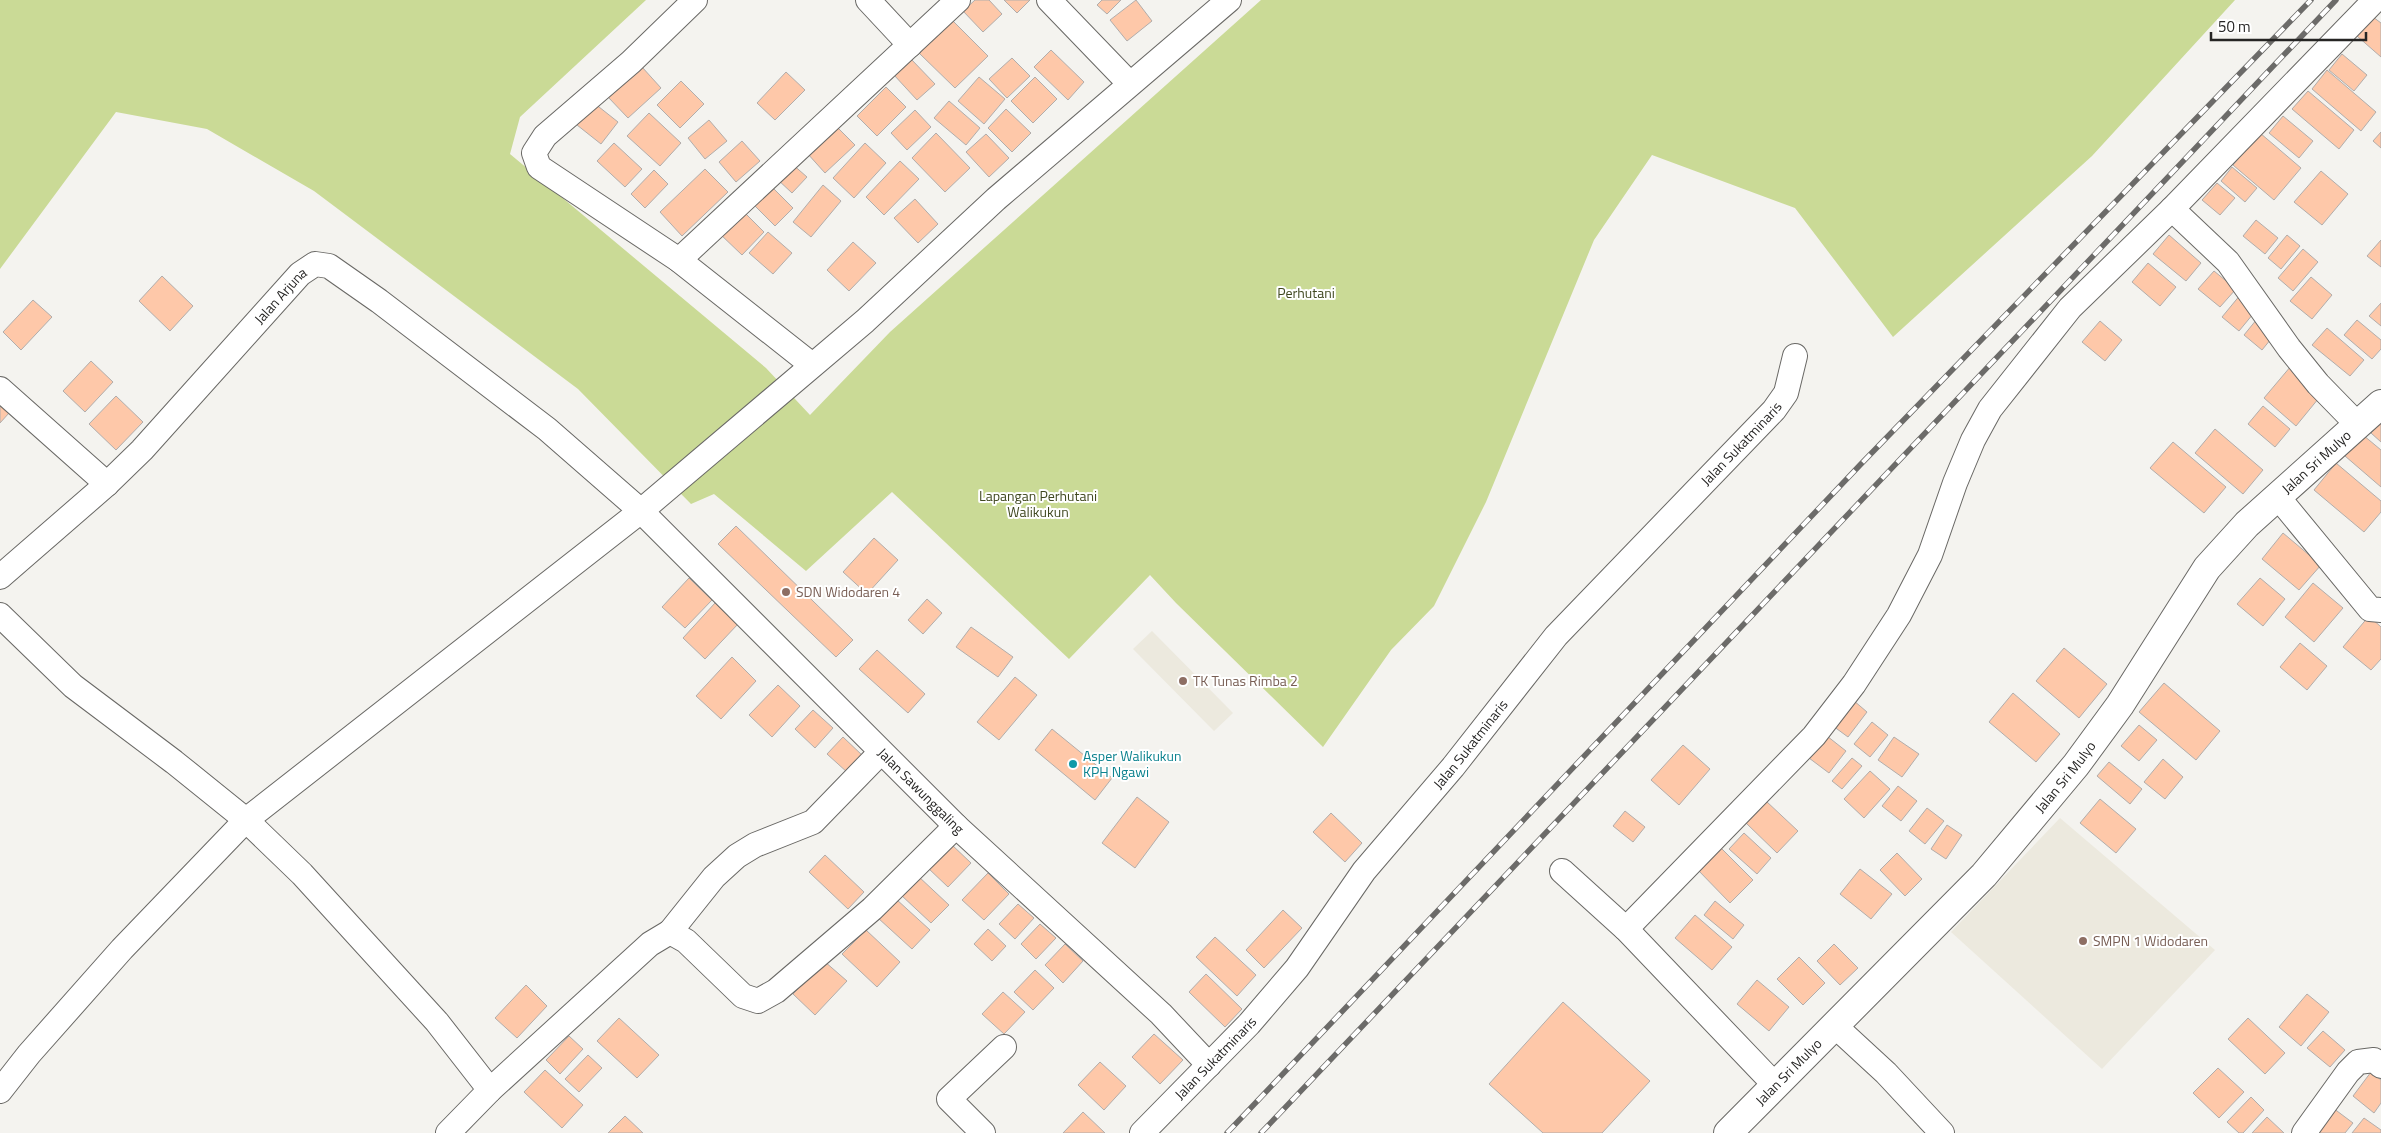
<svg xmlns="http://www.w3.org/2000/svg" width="2381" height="1133" font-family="'Titillium Web',sans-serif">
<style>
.built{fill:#ece9de}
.green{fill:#cada96}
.building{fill:#fec8a9;stroke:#b1adab}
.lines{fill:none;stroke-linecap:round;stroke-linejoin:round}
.minor-casing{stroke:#696865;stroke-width:26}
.major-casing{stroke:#696865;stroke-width:30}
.minor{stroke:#fff;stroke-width:24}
.major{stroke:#fff;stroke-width:28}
.rail-casing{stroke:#6c6b69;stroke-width:5.5}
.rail{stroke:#fff;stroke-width:4;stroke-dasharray:11;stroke-linecap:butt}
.education-dot{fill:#8d6e63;stroke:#fff;stroke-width:2}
.culture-dot{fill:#0f9aa8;stroke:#fff;stroke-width:2}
.labels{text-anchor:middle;stroke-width:4;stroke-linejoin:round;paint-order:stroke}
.park-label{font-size:14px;fill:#3f471f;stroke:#fff}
.street-label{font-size:14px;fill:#262524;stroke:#fff}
.education-label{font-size:14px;fill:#785e54;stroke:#fff;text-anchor:start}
.culture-label{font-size:14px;fill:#0d838f;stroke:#fff;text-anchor:start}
</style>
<rect width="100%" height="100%" fill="#f4f3ef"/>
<!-- built -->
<g class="built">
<polygon points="1152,631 1233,713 1214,731 1133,649"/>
<polygon points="2060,818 2215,950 2102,1069 1951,932"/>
</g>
<!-- green -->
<polygon class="green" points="0,0 646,0 520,117 510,154 766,368 810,415 890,332 1261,0 2235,0 2092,156 1893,337 1795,208 1652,155 1594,240 1486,502 1434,606 1391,650 1323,747 1176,603 1150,575 1069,659 892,492 806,571 714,494 691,504 578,389 314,191 207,129 116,112 0,269"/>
<!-- building -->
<g class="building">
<polygon points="975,0 989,0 1002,14 983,32 963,11"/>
<polygon points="1004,0 1030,0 1017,13"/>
<polygon points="1102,0 1121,0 1107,14 1097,5"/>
<polygon points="1136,0 1152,21 1127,41 1110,20"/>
<polygon points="2373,17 2381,23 2381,57 2357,36"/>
<polygon points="952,20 988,56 955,88 919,53"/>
<polygon points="1051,50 1084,82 1068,100 1034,67"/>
<polygon points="2342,54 2367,75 2354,91 2329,70"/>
<polygon points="1012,58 1030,76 1007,98 989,79"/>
<polygon points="911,59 935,84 917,100 894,75"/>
<polygon points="642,67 661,88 628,118 608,97"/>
<polygon points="2327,70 2376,112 2361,131 2312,89"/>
<polygon points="786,72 805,90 775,120 757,103"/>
<polygon points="979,77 1005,99 984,124 958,101"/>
<polygon points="1035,77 1057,99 1033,123 1011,101"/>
<polygon points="681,81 704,104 680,128 657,105"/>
<polygon points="886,87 906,107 877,136 857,116"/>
<polygon points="2308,91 2354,130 2339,149 2292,109"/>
<polygon points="949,101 980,128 966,145 934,118"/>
<polygon points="594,103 618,122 601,144 577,125"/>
<polygon points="1006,109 1031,133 1012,152 988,128"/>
<polygon points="915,110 931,127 907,150 891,133"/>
<polygon points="649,113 681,143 660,166 627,136"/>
<polygon points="2283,116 2313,141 2299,158 2269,133"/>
<polygon points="709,120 727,141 705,159 688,138"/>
<polygon points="836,126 855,145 825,173 807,153"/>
<polygon points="2381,132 2381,148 2373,141"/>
<polygon points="936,133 970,168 945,192 912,158"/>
<polygon points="2260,133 2301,168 2274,200 2233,165"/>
<polygon points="986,134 1009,158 989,177 966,152"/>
<polygon points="742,141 760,161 736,182 719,162"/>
<polygon points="614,143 642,169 625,187 597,161"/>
<polygon points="865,143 886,163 854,198 833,178"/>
<polygon points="900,161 919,179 884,215 866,197"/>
<polygon points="791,163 807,177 792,193 776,178"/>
<polygon points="2232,167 2257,188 2245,202 2221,181"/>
<polygon points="705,169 728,192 682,236 660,212"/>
<polygon points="654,170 668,184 645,208 631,194"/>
<polygon points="2321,171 2348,194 2322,225 2294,202"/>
<polygon points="2217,183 2235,198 2220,215 2202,200"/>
<polygon points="770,185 793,208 775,226 752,203"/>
<polygon points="823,185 841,201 811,237 793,222"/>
<polygon points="915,199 938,224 918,243 894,218"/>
<polygon points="741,209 764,232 742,255 719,233"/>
<polygon points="2256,220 2278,238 2265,254 2243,236"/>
<polygon points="768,232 792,253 773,274 749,253"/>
<polygon points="2169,235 2201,263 2186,281 2153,254"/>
<polygon points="2287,235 2300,246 2281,269 2268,258"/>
<polygon points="2381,240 2381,267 2367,256"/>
<polygon points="853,242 876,263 849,291 827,270"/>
<polygon points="2303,249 2318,262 2293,291 2278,278"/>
<polygon points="2148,263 2176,287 2160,306 2132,282"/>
<polygon points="2214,271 2236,289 2220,307 2198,289"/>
<polygon points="162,276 193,306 170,331 139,301"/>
<polygon points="2311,277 2332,295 2312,319 2290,301"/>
<polygon points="2241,294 2258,308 2239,331 2222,317"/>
<polygon points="33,300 52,317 21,350 3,332"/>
<polygon points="2381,303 2381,326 2369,316"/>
<polygon points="2257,319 2275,334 2262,350 2244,335"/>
<polygon points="2357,320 2381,340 2381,349 2372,359 2344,335"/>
<polygon points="2100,321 2122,340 2105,361 2082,342"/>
<polygon points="2327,328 2364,360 2350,376 2312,345"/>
<polygon points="91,361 113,382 85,412 63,391"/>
<polygon points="2291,366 2323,393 2296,426 2264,398"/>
<polygon points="116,396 143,422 116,450 89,424"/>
<polygon points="0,404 9,413 0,423"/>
<polygon points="2263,406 2290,429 2275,447 2248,424"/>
<polygon points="2381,421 2381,442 2371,433"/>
<polygon points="2215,429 2263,470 2243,494 2195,453"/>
<polygon points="2363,435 2381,450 2381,487 2345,456"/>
<polygon points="2173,442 2226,487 2204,513 2150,468"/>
<polygon points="2336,463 2381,501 2381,512 2364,532 2314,490"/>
<polygon points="736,526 853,640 836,657 718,544"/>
<polygon points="2283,533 2321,565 2299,590 2262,559"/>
<polygon points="874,538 898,560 867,594 843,572"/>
<polygon points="689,578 712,600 685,628 662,607"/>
<polygon points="2260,578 2285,599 2263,626 2237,604"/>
<polygon points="2313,583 2343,608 2314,642 2285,617"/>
<polygon points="927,599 942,613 923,634 908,620"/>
<polygon points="715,603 738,624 705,659 683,638"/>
<polygon points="2369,616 2381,627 2381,659 2371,670 2343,647"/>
<polygon points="971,627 1013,657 998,677 956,647"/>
<polygon points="2300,643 2327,666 2307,690 2280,667"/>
<polygon points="2064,648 2107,684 2079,718 2036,681"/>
<polygon points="877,650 925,694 908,713 859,669"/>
<polygon points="732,657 756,681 721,719 696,696"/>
<polygon points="1015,677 1037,695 999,740 977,722"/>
<polygon points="2164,683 2220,731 2196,760 2139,712"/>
<polygon points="778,685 800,706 772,737 749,715"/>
<polygon points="2013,693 2060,734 2036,762 1989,722"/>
<polygon points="1853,700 1867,712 1848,737 1833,726"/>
<polygon points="813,710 833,728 815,748 795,729"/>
<polygon points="1872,722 1888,735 1870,757 1854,744"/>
<polygon points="2139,725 2157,740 2139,761 2121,746"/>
<polygon points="1052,729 1112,778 1095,800 1035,750"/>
<polygon points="1827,736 1846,751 1829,773 1809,758"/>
<polygon points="843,737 863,756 848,773 827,754"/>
<polygon points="1894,737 1919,754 1902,777 1878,760"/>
<polygon points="1683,745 1710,769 1679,805 1651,780"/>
<polygon points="1852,758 1862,766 1842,789 1832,781"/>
<polygon points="2163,759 2183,777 2165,799 2144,782"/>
<polygon points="2109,762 2142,789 2130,804 2097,776"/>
<polygon points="1870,771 1890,789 1864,818 1844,799"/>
<polygon points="1898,786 1917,801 1901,821 1882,806"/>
<polygon points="1137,797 1169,822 1135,868 1102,843"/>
<polygon points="2100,799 2136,829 2116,853 2080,823"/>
<polygon points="1766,801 1798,831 1777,853 1746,823"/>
<polygon points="1927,808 1944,821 1925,844 1909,831"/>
<polygon points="1625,811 1645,827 1633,842 1613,826"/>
<polygon points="1331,813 1362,843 1345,862 1313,832"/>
<polygon points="1947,825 1962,835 1946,859 1931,849"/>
<polygon points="1744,833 1771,858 1757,874 1729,849"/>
<polygon points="951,844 971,863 948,887 928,868"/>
<polygon points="1719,846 1753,880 1730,903 1697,869"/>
<polygon points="1897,853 1922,879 1905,896 1880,870"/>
<polygon points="825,855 864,892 848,909 809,872"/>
<polygon points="1860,869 1892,894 1871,919 1840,894"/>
<polygon points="988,873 1009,894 984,920 962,900"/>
<polygon points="918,876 949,905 931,923 901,895"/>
<polygon points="896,899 930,930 912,949 878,918"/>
<polygon points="1715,901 1744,925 1733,939 1704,915"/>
<polygon points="1018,904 1034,918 1015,939 999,924"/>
<polygon points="1283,910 1302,928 1264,968 1246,950"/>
<polygon points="1695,915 1732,947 1712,970 1675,938"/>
<polygon points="1040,924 1056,938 1036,959 1021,944"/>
<polygon points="988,929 1006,946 992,961 974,944"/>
<polygon points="866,930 900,962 877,987 842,954"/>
<polygon points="1215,937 1256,975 1237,996 1196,957"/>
<polygon points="1065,944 1083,961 1063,983 1045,965"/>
<polygon points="1834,944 1858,968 1840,985 1817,961"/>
<polygon points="1799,957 1825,983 1803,1005 1777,979"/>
<polygon points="824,961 847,981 815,1015 793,994"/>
<polygon points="1035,970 1054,988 1033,1010 1014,992"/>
<polygon points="1206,974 1242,1009 1225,1027 1189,992"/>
<polygon points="1757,980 1789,1007 1769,1031 1737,1004"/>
<polygon points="526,985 547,1006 517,1038 495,1018"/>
<polygon points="1003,992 1025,1012 1004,1034 982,1014"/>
<polygon points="2307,994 2329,1012 2301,1046 2279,1027"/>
<polygon points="1563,1002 1650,1081 1602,1133 1543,1133 1489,1084"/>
<polygon points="619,1018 659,1055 637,1078 597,1041"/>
<polygon points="2248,1018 2285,1053 2265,1074 2228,1039"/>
<polygon points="2323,1031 2345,1050 2330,1067 2307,1048"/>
<polygon points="1154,1034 1183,1060 1160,1084 1132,1057"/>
<polygon points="569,1036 583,1049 560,1074 546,1060"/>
<polygon points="588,1055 602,1068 579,1092 565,1079"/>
<polygon points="1100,1062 1126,1086 1104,1110 1078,1085"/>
<polygon points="2218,1068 2244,1092 2219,1118 2193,1093"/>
<polygon points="545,1070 583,1105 562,1128 524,1092"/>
<polygon points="2371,1072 2381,1080 2381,1103 2374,1113 2353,1096"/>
<polygon points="2251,1097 2264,1110 2243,1133 2239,1133 2227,1122"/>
<polygon points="2333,1108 2353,1123 2345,1133 2314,1133"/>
<polygon points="1083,1112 1105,1133 1063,1133"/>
<polygon points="625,1116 643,1133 608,1133"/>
<polygon points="2267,1117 2284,1133 2252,1133"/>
<polygon points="2364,1118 2381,1130 2381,1133 2352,1133"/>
</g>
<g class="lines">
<!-- minor casing -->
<g class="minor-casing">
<g id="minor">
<polyline points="695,0 631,62 545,136 534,153 539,167 679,260 812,365"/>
<polyline points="868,0 910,45"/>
<polyline points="1049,0 1129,83"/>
<polyline points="2172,209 2228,262 2289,348 2318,384 2357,424"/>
<polyline points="679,260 958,0"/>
<polyline points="0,389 107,484"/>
<polyline points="2277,496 2370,609 2381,610"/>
<path id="s1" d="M0,577l107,-93 35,-34 158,-176 15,-10 14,2 50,35 168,128 94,82 315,315 205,188 48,51"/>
<polyline points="0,615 73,686 174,762 246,820 302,874 437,1022 490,1090"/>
<polyline points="1562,871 1626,929 1775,1085"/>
<polyline points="1626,929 1814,736 1854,684 1899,615 1930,555 1955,483 1973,440 1990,409 2070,308 2172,209 2375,0"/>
<polyline points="670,932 714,877 737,856 755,845 813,822 881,752"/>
<polyline points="1835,1026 1886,1073 1942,1133"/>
<polyline points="0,1091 29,1054 122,949 246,820 641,511 865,321 996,199 1229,0"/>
<polyline points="448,1133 490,1090 650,944 670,932 686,941 743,996 758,1001 776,991 872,909 956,826"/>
<polyline points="983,1133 949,1099 1004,1047"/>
<path id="s2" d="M1142,1133l107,-109 48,-56 67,-97 89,-104 103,-131 218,-226 12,-17 9,-37"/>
<polyline points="2304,1133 2348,1072 2358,1062 2374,1060 2381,1066"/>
</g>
</g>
<!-- major casing -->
<g class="major-casing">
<g id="major">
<path id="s3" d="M1728,1133l256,-258 92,-110 44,-60 87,-137 40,-44 134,-120"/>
</g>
</g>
<!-- minor -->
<use href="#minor" class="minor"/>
<!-- major -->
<use href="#major" class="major"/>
<!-- rail casing -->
<g class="rail-casing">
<g id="rail">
<polyline points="1227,1133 1860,465 2311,0"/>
<polyline points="1261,1133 2336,0"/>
</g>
</g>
<!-- rail -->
<use href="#rail" class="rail"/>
</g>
<!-- markers -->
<g class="education-dot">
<circle cx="786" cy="592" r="5"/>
<circle cx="1183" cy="681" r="5"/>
<circle cx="2083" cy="941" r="5"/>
</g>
<circle class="culture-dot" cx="1073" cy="764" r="5"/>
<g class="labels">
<!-- park labels -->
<g class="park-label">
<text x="1306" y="298">Perhutani</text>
<text x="1038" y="501">Lapangan Perhutani<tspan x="1038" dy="16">Walikukun</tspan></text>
</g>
<!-- street labels -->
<g class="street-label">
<text dy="5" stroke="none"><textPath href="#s1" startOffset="398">Jalan Arjuna</textPath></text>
<text dy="5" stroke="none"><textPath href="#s2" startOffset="915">Jalan Sukatminaris</textPath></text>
<text dy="5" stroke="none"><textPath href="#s3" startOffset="896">Jalan Sri Mulyo</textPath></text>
<text dy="5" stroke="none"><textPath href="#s2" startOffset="510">Jalan Sukatminaris</textPath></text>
<text dy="5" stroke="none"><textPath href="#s3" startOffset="491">Jalan Sri Mulyo</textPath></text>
<text dy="5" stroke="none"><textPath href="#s1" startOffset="1252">Jalan Sawunggaling</textPath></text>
<text dy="5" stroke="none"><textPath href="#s2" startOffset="105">Jalan Sukatminaris</textPath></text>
<text dy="5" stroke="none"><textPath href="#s3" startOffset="86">Jalan Sri Mulyo</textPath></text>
</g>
<!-- education labels -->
<g class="education-label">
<text x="796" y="597">SDN Widodaren 4</text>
<text x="1193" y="686">TK Tunas Rimba 2</text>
<text x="2093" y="946">SMPN 1 Widodaren</text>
</g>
<!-- culture labels -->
<g class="culture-label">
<text x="1083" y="761">Asper Walikukun<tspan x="1083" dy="16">KPH Ngawi</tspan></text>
</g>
</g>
<!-- scale -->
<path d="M2211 32v8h155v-8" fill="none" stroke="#262524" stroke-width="2.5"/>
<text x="2218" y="32" font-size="15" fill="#262524" stroke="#ffffff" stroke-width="4" paint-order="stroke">50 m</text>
</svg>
